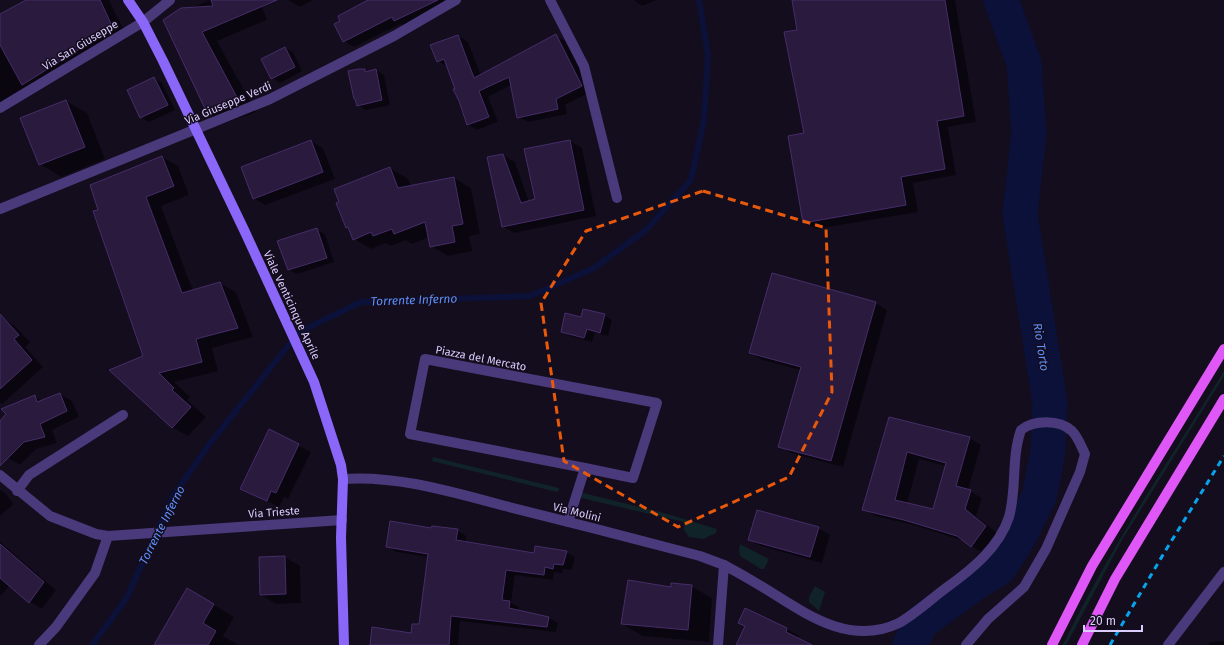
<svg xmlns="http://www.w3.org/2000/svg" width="1224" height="645" font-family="'Fira Sans',sans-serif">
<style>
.green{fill:#102328}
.shadow{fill:#0007;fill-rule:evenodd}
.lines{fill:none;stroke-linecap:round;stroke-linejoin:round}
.stream{stroke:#0b1139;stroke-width:6}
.river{stroke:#0b1139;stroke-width:35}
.building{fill:#291a3e;stroke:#462d69;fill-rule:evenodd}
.lane{stroke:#4a3a7b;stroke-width:10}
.street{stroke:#4a3a7b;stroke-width:10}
.secondary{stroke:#8a67f9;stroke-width:10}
.primary{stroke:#e057f8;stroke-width:10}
.rail{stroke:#09a3ec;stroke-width:3;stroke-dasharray:6 5;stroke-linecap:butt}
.marked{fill:none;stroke:#e8590c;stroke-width:3;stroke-dasharray:8 5;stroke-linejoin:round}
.labels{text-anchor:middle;stroke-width:3;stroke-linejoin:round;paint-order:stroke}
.street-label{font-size:11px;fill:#dcccfd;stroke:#140d1e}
.water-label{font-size:12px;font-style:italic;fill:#5e8ff9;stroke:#140d1e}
</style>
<rect width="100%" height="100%" fill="#140d1e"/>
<!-- green -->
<g class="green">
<path d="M1224,371v5l-102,164 -56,105h-3c46,-96 106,-184 161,-274z"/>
<polygon points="433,457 559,488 559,490 557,492 432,461"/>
<polygon points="579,492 664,513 717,529 716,533 703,539 689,537 684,530 684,522 577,497"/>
<polygon points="740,544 769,559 764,569 761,569 740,556 739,550"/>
<polygon points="815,586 825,592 819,611 809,602 809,597"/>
</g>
<!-- shadow -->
<g class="shadow">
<polygon points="29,0 109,0 127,36 0,114 0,16"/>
<polygon points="210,0 259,0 267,20 217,41 256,112 225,123 208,114 170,17"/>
<polygon points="288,0 313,0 300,7"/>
<polygon points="371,0 445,0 447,3 405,26 400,24 354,47 344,41"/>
<polygon points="634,0 657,0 642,6"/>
<polygon points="793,0 955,0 976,122 948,127 956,175 913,183 918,212 816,229 804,222 805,134 798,31"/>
<polygon points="458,36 468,42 481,76 556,36 565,41 591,92 565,105 567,114 528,122 518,117 511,85 488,97 498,122 477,130 468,125 448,67 438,61"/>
<polygon points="285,48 293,52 302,71 280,83 272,78"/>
<polygon points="364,69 369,72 376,70 384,75 390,105 366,110 358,105 349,72"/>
<polygon points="154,78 162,83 175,110 149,122 141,118 128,91"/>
<polygon points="66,101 87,113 105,159 61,177 40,164"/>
<polygon points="311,141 323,148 335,179 265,205 253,198"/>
<polygon points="570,141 582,148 596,216 514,233 502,226 503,155 515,162 529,202 536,200"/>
<polygon points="162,157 178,166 189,195 161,206 193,291 219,283 236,292 253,337 212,348 218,371 174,382 190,397 187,400 206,417 188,436 172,427 144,356 100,210"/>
<polygon points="390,168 408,179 411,186 454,178 471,188 480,234 469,236 472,251 448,256 431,246 429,237 412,244 406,240 391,246 386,243 371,249 354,239 350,230 347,228"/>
<polygon points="317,230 325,234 334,262 297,274 289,270 278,242"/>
<polygon points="876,303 887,310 843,467 791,453 779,446 801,370 762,360 751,353"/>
<polygon points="604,315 612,320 608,336 595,333 592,342 570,336 562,331 582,318"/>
<polygon points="4,319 15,326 30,342 25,347 43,367 2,404 0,402 0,322"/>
<polygon points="60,394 72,401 79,417 52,430 57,443 36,449 20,465 8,458 0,450 0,422 7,414 35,397 43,401"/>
<path d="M890,418l79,20 12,7 -13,45 14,8 -6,18 21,17 -14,20 -19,-12 -47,-15 -42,-10 -12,-7zM919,459l27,7 -12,45 -27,-7z"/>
<polygon points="269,431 311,452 288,499 284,497 279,507 242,488"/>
<polygon points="0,490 5,493 14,504 0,516"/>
<polygon points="818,528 830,535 822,563 761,546 749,540"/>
<polygon points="432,529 457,530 466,536 466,543 535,554 566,552 575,557 572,570 563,569 562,573 554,572 553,580 515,575 511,603 519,607 518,611 549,618 558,623 556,632 460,621 458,645 370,645 412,634 420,625 429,557 396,552 387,546"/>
<polygon points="0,542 56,590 42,609 30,602 10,585 0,597"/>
<polygon points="285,557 300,566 301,603 276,604 261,595"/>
<polygon points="691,586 712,598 709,642 643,636 622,624 672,588"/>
<polygon points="187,589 234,617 223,636 237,644 236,645 156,645"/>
<polygon points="746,609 787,629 799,636 797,639 810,645 737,645 746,626"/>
<polygon points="1224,641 1224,645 1209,645 1209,642"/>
</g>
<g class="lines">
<!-- stream -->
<polyline class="stream" points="92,645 126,599 173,496 211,442 299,332 361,302 530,296 594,268 646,230 691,180 704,120 708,55 699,0"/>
<!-- river -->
<polyline class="river" points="910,645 921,622 972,585 999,568 1020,535 1039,497 1048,452 1050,403 1020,214 1029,133 1024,63 1001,0"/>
</g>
<!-- building -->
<g class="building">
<polygon points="26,0 100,0 113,28 22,85 0,45 0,14"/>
<polygon points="211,0 277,0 202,32 240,103 208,115 163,20 181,8 213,6"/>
<polygon points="368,0 438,0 394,21 392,17 343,42 334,24 340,21 338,16"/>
<polygon points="792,0 945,0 964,116 937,121 945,169 901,177 906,205 803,223 788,136 804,133 784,32 797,30"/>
<polygon points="556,34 582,86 556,99 558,109 517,118 509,77 479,91 489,117 467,125 459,101 453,89 455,89 444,59 437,62 430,45 458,35 474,78"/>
<polygon points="285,47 295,67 271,79 261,59"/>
<polygon points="358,69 365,69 365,72 376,69 382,100 357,106 355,99 354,99 348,71"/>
<polygon points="154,77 168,105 140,118 127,90"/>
<polygon points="66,100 85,147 39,165 20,118"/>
<polygon points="311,140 323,172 253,199 241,167"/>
<polygon points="570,140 584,210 502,227 487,157 503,154 521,203 535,199 524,149"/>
<polygon points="162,156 174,186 146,197 182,293 220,282 238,328 196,339 202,362 159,373 174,388 172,390 191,407 172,428 109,370 143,356 93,211 98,210 90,185"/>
<polygon points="390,167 398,188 454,177 463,224 452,226 455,242 430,247 425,222 394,234 392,229 373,236 371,232 353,240 348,227 346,228 336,203 339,202 334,189"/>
<polygon points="317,228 327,258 288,270 277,241"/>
<polygon points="772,273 876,302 831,461 778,447 801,367 749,353"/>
<polygon points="583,309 605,314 600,333 587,329 584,338 561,332 565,313 581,317"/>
<polygon points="0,314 19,335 14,339 32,360 0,389"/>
<polygon points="60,393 67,411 40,424 45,437 24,442 0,466 0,421 6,414 1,409 35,395 37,402"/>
<path d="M889,417l81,20 -14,49 15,4 -6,19 21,17 -15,21 -14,-11 -53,-16 -42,-10zM907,452l39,11 -13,46 -38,-9z"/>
<polygon points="269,429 299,444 276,493 271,491 267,501 240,489"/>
<polygon points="757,510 819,527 810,557 748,540"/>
<polygon points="390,521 431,528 432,526 458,529 456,540 534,553 535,546 567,551 563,565 554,564 553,569 545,567 544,575 506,570 502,600 510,601 509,608 549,617 547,627 451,616 449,645 370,645 372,627 411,633 412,624 419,624 428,554 386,547"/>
<polygon points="0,544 44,582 29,603 0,578"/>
<polygon points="285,556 286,594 260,595 259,557"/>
<polygon points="628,580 671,587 671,583 692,585 688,630 621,624"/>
<polygon points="187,588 214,604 203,623 216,631 208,645 154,645"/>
<polygon points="745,608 787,628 786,632 812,645 736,645 745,626 738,623"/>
</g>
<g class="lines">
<!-- lane -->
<polyline class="lane" points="568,522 585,468 633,478 657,403 425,359 410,434 585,468"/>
<!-- street -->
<g class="street">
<polyline points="550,0 584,66 617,198"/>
<polyline points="0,108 143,22 170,0"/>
<polyline points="0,209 270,99 394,36 456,0"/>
<polyline points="0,475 50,516 96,534 108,536 342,520"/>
<path d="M343,479c56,-4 112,14 166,28 64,16 127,32 191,49l24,9 -6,80"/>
<polyline points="17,491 29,475 123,415"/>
<path d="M724,565c17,9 34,19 50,29 38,24 79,51 125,29 16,-9 32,-24 47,-35 25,-18 53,-40 63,-71 8,-28 2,-59 12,-87 12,-10 38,-11 51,1 6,6 9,15 13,23l-5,18 -34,77 -22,38 -36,32 -22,26"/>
<polyline points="39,645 56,627 95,573 108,536"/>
<polyline points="1168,645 1224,572"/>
</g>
<!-- secondary -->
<polyline class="secondary" points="128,0 143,22 163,61 245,232 314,382 341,465 343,479 341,538 344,645"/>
<!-- primary -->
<g class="primary">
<polyline points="1052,645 1092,566 1224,349"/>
<polyline points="1082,645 1115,579 1224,399"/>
</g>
<!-- rail -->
<polyline class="rail" points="1110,645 1164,553 1224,456"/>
</g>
<!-- marked area -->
<path class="marked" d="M703,191l123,37 6,164 -43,85 -111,50 -114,-66 -23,-158 45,-72z"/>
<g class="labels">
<!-- street labels -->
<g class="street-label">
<text transform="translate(80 45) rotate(-31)" y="4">Via San Giuseppe</text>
<text transform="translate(228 103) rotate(-23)" y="4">Via Giuseppe Verdi</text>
<text transform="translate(292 305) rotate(65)" y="4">Viale Venticinque Aprile</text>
<text transform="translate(481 358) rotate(11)" y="4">Piazza del Mercato</text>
<text transform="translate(274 512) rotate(-4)" y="4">Via Trieste</text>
<text transform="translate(577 512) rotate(14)" y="4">Via Molini</text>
</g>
<!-- water labels -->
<g class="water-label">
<text transform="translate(414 300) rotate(-2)" y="4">Torrente Inferno</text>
<text transform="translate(1041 347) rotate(81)" y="4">Rio Torto</text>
<text transform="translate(162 525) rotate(-63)" y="4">Torrente Inferno</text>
</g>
</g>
<!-- scale -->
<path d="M1084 625v6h58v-6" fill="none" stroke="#dcccfd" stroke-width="2"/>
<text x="1090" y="625" font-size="12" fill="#dcccfd" stroke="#140d1e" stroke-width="3" paint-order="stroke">20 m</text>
</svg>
